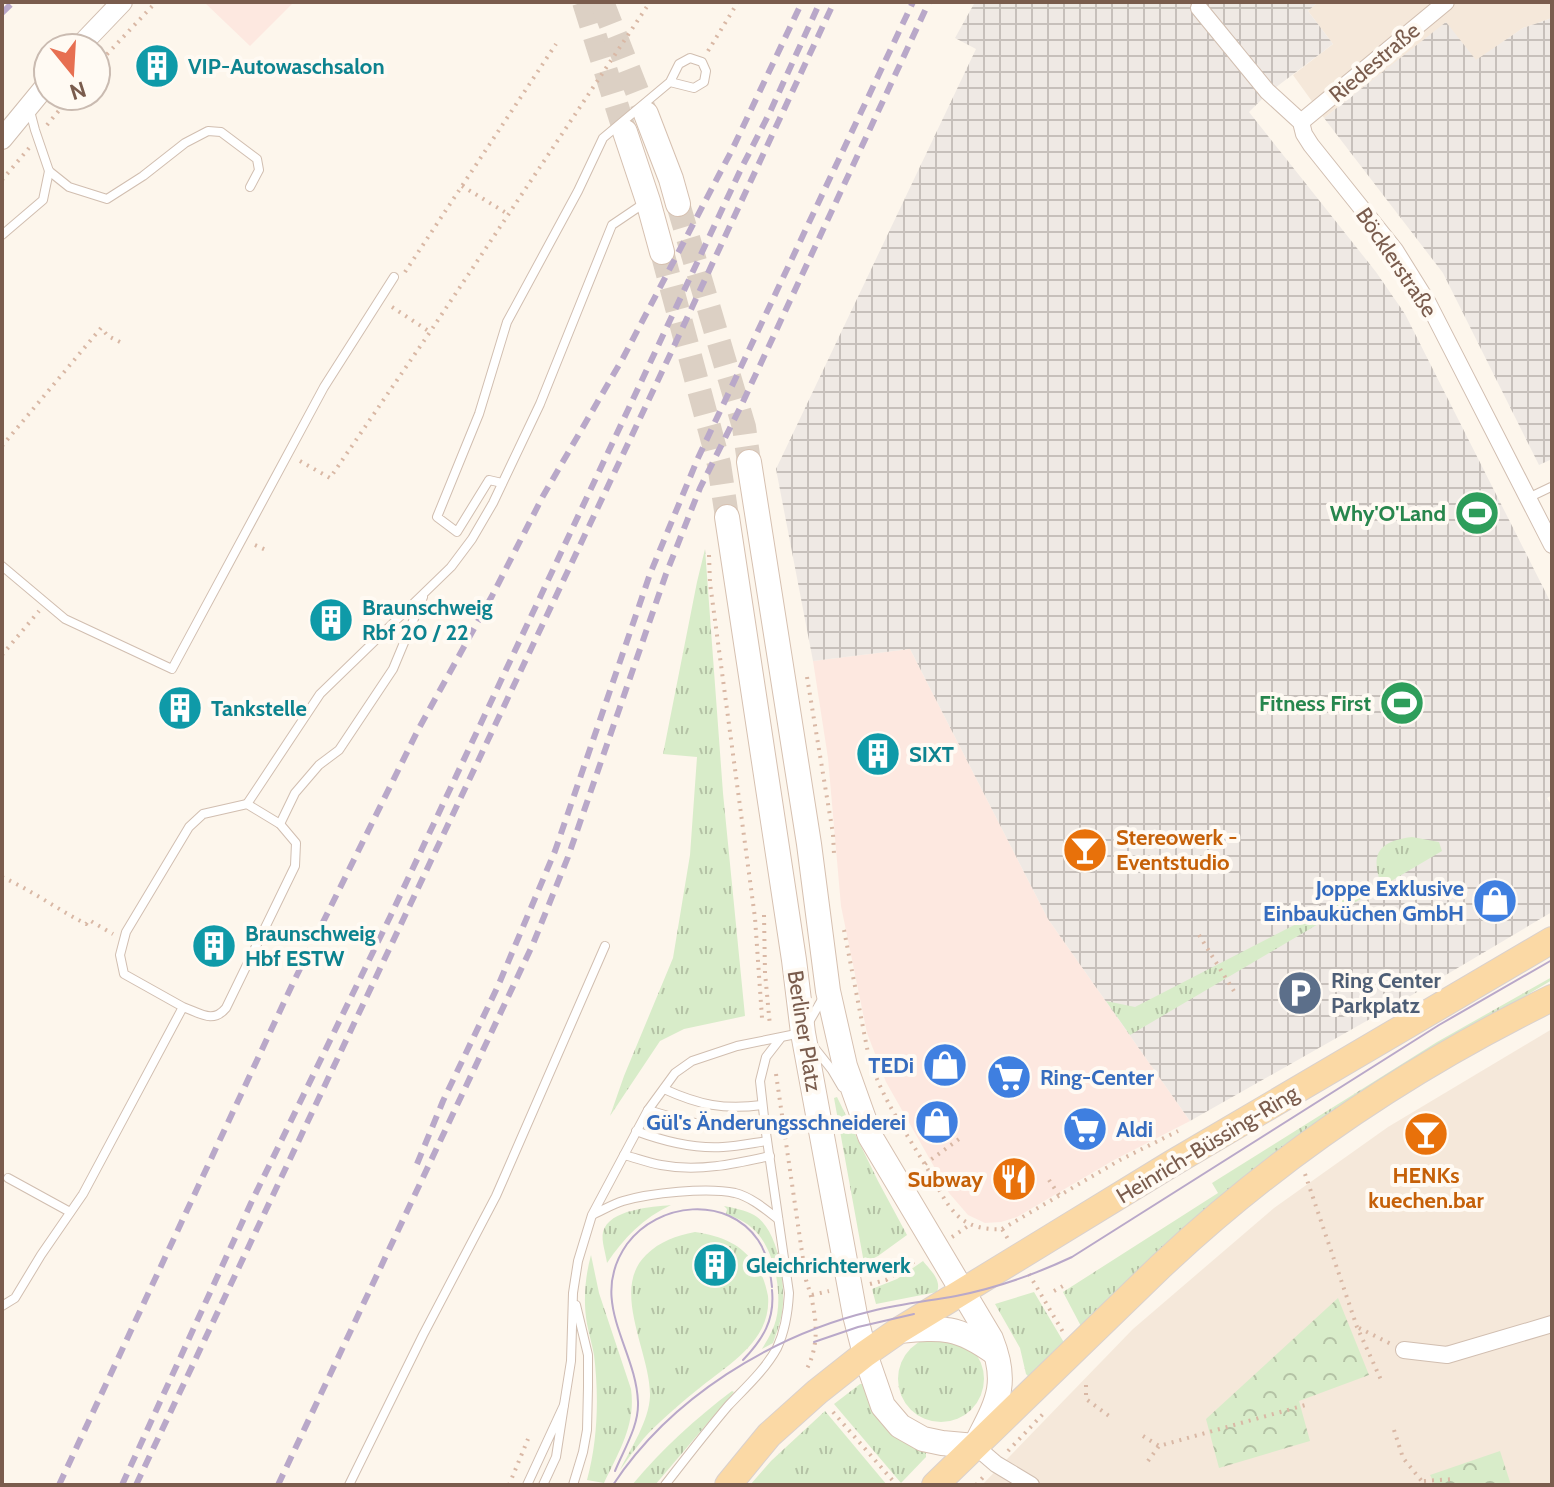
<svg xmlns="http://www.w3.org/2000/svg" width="1554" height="1487" font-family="Cabin,sans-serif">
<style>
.residential{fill:#f5e8da}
.commercial{fill:#fde8e0}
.industrial{fill:url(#industrial-grid)}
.grass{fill:url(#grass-tufts)}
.forest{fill:url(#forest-crowns)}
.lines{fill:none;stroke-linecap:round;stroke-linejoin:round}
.secondary-tunnel{stroke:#dcd0c4;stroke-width:24;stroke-dasharray:24 12;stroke-linecap:butt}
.service-casing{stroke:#d1beb0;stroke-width:10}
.minor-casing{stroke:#d1beb0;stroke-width:18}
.tertiary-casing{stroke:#d1beb0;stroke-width:22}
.secondary-casing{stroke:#d6c0b0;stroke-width:26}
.primary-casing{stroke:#dad1cd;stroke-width:28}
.path{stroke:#d9b8a5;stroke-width:4;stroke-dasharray:2 6;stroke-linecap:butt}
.service{stroke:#fff;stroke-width:8}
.minor{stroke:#fff;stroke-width:16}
.tertiary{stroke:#fff;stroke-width:20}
.secondary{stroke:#fff;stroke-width:24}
.primary{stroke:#fbd9a5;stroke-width:26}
.tram{stroke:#b9a8c9;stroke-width:2}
.rail{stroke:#b9a8c9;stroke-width:6;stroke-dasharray:12 8;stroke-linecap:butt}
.labels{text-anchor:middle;stroke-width:8;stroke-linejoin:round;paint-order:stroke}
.street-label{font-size:22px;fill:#7a5c4d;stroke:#fffaf3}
.culture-label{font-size:22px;font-weight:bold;fill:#0d838f;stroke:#fffaf3;text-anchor:start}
.leisure-label{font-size:22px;font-weight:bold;fill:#27864d;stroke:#fffaf3;text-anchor:end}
.food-label{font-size:22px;font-weight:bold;fill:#c56008;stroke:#fffaf3;text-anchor:start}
.shop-label{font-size:22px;font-weight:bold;fill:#366cbe;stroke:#fffaf3;text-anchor:end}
.service-label{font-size:22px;font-weight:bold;fill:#4e5e75;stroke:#fffaf3;text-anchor:start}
</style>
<defs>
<pattern id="industrial-grid" width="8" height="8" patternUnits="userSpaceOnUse" patternTransform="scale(2)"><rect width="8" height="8" fill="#efe9e4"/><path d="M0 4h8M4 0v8" fill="none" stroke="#c7c0bb"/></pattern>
<pattern id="grass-tufts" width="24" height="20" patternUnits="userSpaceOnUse" patternTransform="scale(2)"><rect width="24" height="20" fill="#d8ecc9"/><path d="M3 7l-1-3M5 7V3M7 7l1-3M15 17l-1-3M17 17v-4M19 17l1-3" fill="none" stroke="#b4c2a5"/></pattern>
<pattern id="forest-crowns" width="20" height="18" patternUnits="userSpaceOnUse" patternTransform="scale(2)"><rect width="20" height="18" fill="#d8ecc9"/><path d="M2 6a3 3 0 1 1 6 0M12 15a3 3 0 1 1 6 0" fill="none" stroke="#b4c2a5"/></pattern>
</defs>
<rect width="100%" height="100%" fill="#fdf6ec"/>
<!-- residential -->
<g class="residential">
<polygon points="1318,2 1552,2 1552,18 1523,28 1476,61 1446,23 1324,118 1293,75 1333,44 1308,11"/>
<polygon points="1552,1029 1552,1485 982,1485 1133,1329 1274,1208 1388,1127"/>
</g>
<!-- commercial -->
<g class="commercial">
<polygon points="204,2 294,2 250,46"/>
<polygon points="910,649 1048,919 1190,1121 1114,1160 1017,1217 1001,1222 985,1223 968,1215 949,1193 886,1082 867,1033 841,906 828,758 813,661"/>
</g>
<!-- industrial -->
<g class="industrial">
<polygon points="975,2 1318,2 1308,11 1333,44 1267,94 1249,112 1376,272 1405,314 1552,605 1552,795 1547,798 1552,806 1552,912 1407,998 1190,1121 1048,919 910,649 813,661 776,469 976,49 955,38"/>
<polygon points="1552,18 1552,459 1539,465 1443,273 1324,118 1446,22 1476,60 1523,28"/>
</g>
<!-- grass -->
<g class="grass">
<polygon points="705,549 723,793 745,1016 684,1029 660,1041 610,1116 624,1076 673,958 690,855 697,757 663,754 697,582"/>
<path d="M1412,837l27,5 3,9 -312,184 -24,-34 29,6 245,-126c-10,-30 2,-40 32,-44z"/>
<polygon points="1552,977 1552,980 1436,1049 1083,1330 1063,1292 1218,1193 1212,1183 1437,1042"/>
<polygon points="837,1097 878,1181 907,1235 878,1256 864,1263 834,1098"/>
<path d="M671,1205c-28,13 -47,33 -64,58 -1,-9 -6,-22 -4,-31 6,-23 49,-25 68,-27z"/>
<path d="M724,1206c10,2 21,4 30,9 26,15 32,72 28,98 -2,11 -6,21 -9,30l-11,6c4,-7 9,-15 12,-23 10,-26 2,-71 -16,-92 -8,-10 -20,-16 -32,-20l1,-5z"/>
<path d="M695,1232c27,4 47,12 62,35 6,8 9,19 11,29 4,45 -41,69 -71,94 -13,10 -25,21 -37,32 -16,14 -28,31 -40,48 11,-22 29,-49 30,-74 1,-43 -40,-106 -4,-141 14,-14 30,-19 49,-23z"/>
<path d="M591,1255l8,38 32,96c5,36 -12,62 -27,94l-17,-3c11,-40 12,-85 7,-125 -2,-11 -5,-21 -7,-31 -4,-23 -2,-47 4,-69z"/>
<path d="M923,1261c7,9 19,19 14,31l-61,12 -4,-15 25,-10z"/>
<polygon points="1034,1292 1066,1346 1030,1378 1026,1374 1020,1348 995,1304"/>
<circle cx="941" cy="1379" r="43"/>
<polygon points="860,1384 863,1384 926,1451 926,1457 901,1483 834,1404"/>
<path d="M732,1391l2,1 -79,93h-23c30,-36 63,-66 100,-94z"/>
<polygon points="825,1411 887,1485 750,1485 771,1461"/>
</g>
<!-- forest -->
<g class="forest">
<polygon points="1338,1298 1369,1375 1299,1401 1310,1441 1219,1468 1206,1419"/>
<polygon points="1500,1451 1511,1485 1435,1485 1430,1475"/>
</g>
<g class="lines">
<!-- secondary-tunnel -->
<g class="secondary-tunnel">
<polyline points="584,2 625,132"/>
<polyline points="602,2 646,114"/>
<polyline points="678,204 744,427 749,462"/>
<polyline points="662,252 719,464 727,517"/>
</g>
<!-- service casing -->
<g class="service-casing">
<g id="service">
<polyline points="30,111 35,130 49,171 69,187 107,199 143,176 185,143 208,131 221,132 257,159 259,170 250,187"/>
<polyline points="2,235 43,200 49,171"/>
<polyline points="502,483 489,480 457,532 437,517 479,414 507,322 578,191 603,138 670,82 694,88 704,82 706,71 702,62 690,58 679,64 670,82"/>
<polyline points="1528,498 1551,487"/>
<polyline points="2,566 65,619 172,669 324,387 394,277"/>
<polyline points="247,804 320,694 451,567 472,539 493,503 540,404 612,225 646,202"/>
<polyline points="280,824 295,793 319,765 339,750 393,669 423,597"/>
<polyline points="809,1022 824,996"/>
<polyline points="813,1046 832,1070 842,1087"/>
<path d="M664,1089c35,16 60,21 98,16"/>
<path d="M648,1110c43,13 72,22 117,16"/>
<path d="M636,1131c27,10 57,18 87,16 15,-1 30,-4 44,-6"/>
<path d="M624,1155c12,3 25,8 37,10 37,7 73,-1 109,-9"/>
<polyline points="8,1178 70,1212"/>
<path d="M594,1214c9,-4 19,-10 29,-13 27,-8 84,-14 112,-8 16,4 30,16 43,26"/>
<path d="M2,1306l13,-8 26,-43 42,-61 100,-187c17,6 30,17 43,1l69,-142 1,-23 -16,-19 -33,-20 -44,10 -14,13 -63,105 -6,23 4,19 59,33"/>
<polyline points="564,1405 571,1361 573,1293 578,1261 592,1215 648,1110 675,1073 692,1061 737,1046 801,1033"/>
<polyline points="349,1485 423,1335 496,1196 605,946"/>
<polyline points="527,1485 564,1405 556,1457 543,1485"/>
<polyline points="573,1485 583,1452 587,1430 588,1387 588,1355 576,1305"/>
<path d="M665,1485c21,-27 41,-53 63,-79 17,-18 37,-36 49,-58 8,-17 11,-36 12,-55l-24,-167 -5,-45 6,-24 14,-18"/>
</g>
</g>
<!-- minor casing -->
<g class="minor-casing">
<g id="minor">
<polyline points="1199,8 1267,91 1301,122 1304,134 1311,145 1395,250 1428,303 1552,545"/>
<polyline points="1301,122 1446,2"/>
<polyline points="1404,1350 1447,1355 1552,1324"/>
<polyline points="975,1446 996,1464 1031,1485"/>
</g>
</g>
<!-- tertiary casing -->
<g class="tertiary-casing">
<g id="tertiary">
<polyline points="78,48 122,2"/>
<polyline points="2,139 48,83"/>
</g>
</g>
<!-- secondary casing -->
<g class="secondary-casing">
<g id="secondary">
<polyline points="646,114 671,179 678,204"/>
<polyline points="625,132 648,201 662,252"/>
<path d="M727,517l67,443 9,73 52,282 10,39 18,52 17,20 23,13 19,4 33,3c21,-42 35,-60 16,-107l-121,-203 -25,-70 -17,-75 -19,-147 -60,-382"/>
<path d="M898,1331c45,-4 60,-5 97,22"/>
</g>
</g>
<!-- primary casing -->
<g class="primary-casing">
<g id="primary">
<polyline points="728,1485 769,1435 817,1392 865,1354 898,1331 1171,1164 1552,940"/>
<path d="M935,1485l226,-219c116,-109 248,-198 391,-268"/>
</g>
</g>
<!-- path -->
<g class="path">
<polyline points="708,51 738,2"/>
<polyline points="96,66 156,2"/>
<polyline points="36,67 48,54"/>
<polyline points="47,125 71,96"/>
<polyline points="2,180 29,148"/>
<polyline points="462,186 508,214"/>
<polyline points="405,272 556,44"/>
<polyline points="392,307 430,332"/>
<polyline points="2,446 101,328 108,336 124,344"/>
<polyline points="300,461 330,478 430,332 650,2"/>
<polyline points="255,545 266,550"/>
<polyline points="709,555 710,583 755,918 762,1018"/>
<polyline points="2,655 39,611"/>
<polyline points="807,677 833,834 834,854"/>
<path d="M2,877c29,13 55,32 84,47l3,-4 24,14"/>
<polyline points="764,915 765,973 770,1026"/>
<path d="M844,930l24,123c11,41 37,78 59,115 9,15 17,34 29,46 12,13 30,16 46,15l6,10"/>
<polyline points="1199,935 1237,996"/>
<path d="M776,1074l30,206c10,29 16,64 -1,92"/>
<polyline points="925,1164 959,1139"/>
<polyline points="1305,1174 1357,1327 1382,1382"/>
<polyline points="1049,1180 1059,1195"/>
<polyline points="1002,1229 1120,1160 1178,1131"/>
<polyline points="952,1237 971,1224"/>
<polyline points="1029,1274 1063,1332"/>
<polyline points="870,1284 886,1280 918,1259"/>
<polyline points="1054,1291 1063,1286"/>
<polyline points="812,1295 829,1291"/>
<polyline points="1359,1328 1391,1344"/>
<polyline points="1086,1385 1086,1399 1109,1416"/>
<polyline points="833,1412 894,1482"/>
<polyline points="1394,1430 1403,1458 1425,1485"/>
<polyline points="1143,1436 1159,1446 1309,1404"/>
<polyline points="1008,1451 1043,1414"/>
<polyline points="1148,1461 1159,1446"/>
<polyline points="1424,1481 1455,1479"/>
<polyline points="500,1485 506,1485"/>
<polyline points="509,1485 528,1439"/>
<polyline points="976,1485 985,1475"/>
</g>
<!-- service -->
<use href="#service" class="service"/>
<!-- minor -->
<use href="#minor" class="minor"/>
<!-- tertiary -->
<use href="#tertiary" class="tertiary"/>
<!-- secondary -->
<use href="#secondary" class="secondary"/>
<!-- primary -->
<use href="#primary" class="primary"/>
<!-- tram -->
<g class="tram">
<polyline points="814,1342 858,1327 914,1314"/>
<path d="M743,1360c20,-21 32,-40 29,-70"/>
<path d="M615,1471c9,-22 24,-45 23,-69 -2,-55 -51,-101 -11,-158 31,-42 100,-49 131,-4 10,15 12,30 14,47"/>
<path d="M613,1485c57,-87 159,-150 259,-174 28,-7 56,-10 84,-15 40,-8 80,-22 116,-39l367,-232 113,-65"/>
</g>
<!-- rail -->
<g class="rail">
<polyline points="2,13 13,2"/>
<polyline points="417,1164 443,1101 498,986 555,851 650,574 698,458 913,2"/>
<polyline points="59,1485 293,983 418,730 492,596 543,496 623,358 732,150 802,2"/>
<polyline points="122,1485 251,1203 390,917 741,169 770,112 820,2"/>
<polyline points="136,1485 668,359 834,2"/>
<polyline points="278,1485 533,944 568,857 666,574 700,488 741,406 929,2"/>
</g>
</g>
<!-- icons -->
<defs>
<g id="building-disc" transform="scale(2.3)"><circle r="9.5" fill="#0f9aa8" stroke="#fffaf3"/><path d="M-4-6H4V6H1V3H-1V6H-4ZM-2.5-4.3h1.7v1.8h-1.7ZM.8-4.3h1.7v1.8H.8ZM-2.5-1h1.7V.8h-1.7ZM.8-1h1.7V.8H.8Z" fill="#fff"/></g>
<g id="stadium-disc" transform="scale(2.3)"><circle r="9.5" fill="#2e9e5b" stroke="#fffaf3"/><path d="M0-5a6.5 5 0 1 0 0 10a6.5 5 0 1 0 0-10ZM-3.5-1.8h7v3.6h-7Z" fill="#fff"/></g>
<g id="bar-disc" transform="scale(2.3)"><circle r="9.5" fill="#e8710a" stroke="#fffaf3"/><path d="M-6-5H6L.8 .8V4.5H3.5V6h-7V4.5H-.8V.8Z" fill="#fff"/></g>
<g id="shop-disc" transform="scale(2.3)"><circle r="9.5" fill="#3f7fe0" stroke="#fffaf3"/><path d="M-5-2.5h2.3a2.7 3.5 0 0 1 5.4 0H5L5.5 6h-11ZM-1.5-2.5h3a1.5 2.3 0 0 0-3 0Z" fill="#fff"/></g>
<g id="parking-disc" transform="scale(2.3)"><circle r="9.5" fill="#5c6f8a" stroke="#fffaf3"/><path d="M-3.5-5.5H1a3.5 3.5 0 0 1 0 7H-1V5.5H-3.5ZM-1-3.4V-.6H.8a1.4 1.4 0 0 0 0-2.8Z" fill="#fff"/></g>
<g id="supermarket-disc" transform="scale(2.3)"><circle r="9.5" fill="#3f7fe0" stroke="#fffaf3"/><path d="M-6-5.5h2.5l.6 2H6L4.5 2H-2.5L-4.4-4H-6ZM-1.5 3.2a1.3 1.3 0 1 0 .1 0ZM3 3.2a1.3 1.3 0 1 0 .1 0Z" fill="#fff"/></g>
<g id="restaurant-disc" transform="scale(2.3)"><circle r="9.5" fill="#e8710a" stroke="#fffaf3"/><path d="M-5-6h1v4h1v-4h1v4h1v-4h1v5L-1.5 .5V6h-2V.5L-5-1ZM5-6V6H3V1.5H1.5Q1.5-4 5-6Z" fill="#fff"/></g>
</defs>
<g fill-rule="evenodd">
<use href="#building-disc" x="157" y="66"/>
<use href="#stadium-disc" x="1477" y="513"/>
<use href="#building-disc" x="331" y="620"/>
<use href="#stadium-disc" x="1402" y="703"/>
<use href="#building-disc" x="180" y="708"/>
<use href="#building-disc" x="878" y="754"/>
<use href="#bar-disc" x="1085" y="850"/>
<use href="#shop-disc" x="1495" y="901"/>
<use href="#building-disc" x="214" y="946"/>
<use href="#parking-disc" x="1300" y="993"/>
<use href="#shop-disc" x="945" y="1065"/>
<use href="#supermarket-disc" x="1009" y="1077"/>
<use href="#shop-disc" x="937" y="1122"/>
<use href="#supermarket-disc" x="1085" y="1129"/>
<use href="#bar-disc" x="1426" y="1134"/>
<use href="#restaurant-disc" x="1014" y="1179"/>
<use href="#building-disc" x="715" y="1265"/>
</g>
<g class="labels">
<!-- street labels -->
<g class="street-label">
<text transform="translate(1374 62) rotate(-40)" y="8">Riedestraße</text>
<text transform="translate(1397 262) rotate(56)" y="8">Böcklerstraße</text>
<text transform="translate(805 1031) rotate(81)" y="8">Berliner Platz</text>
<text transform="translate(1207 1144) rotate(-31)" y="8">Heinrich-Büssing-Ring</text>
</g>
<!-- culture labels -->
<g class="culture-label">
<text x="188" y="74">VIP-Autowaschsalon</text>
<text x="362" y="615">Braunschweig<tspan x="362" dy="25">Rbf 20 / 22</tspan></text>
<text x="211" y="716">Tankstelle</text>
<text x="909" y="762">SIXT</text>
<text x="245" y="941">Braunschweig<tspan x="245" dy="25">Hbf ESTW</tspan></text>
<text x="746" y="1273">Gleichrichterwerk</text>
</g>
<!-- leisure labels -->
<g class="leisure-label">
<text x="1446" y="521">Why'O'Land</text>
<text x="1371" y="711">Fitness First</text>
</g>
<!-- food labels -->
<g class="food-label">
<text x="1116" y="845">Stereowerk -<tspan x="1116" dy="25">Eventstudio</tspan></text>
<text x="1426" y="1183" text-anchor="middle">HENKs<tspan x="1426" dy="25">kuechen.bar</tspan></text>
<text x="983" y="1187" text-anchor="end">Subway</text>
</g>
<!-- shop labels -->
<g class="shop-label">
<text x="1464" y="896">Joppe Exklusive<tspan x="1464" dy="25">Einbauküchen GmbH</tspan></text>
<text x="914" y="1073">TEDi</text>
<text x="1040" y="1085" text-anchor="start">Ring-Center</text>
<text x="906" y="1130">Gül's Änderungsschneiderei</text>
<text x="1116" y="1137" text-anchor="start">Aldi</text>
</g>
<!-- service labels -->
<g class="service-label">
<text x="1331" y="988">Ring Center<tspan x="1331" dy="25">Parkplatz</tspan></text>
</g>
</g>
<!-- border -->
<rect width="1554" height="1487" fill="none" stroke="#7a5c4d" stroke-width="8"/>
<!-- north arrow -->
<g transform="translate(72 72) rotate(162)"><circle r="38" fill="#fffaf3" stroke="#cabbb1" stroke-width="2"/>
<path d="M0-6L14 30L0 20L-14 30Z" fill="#e76f51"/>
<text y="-12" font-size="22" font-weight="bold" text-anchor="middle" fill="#7a5c4d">N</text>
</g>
</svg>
